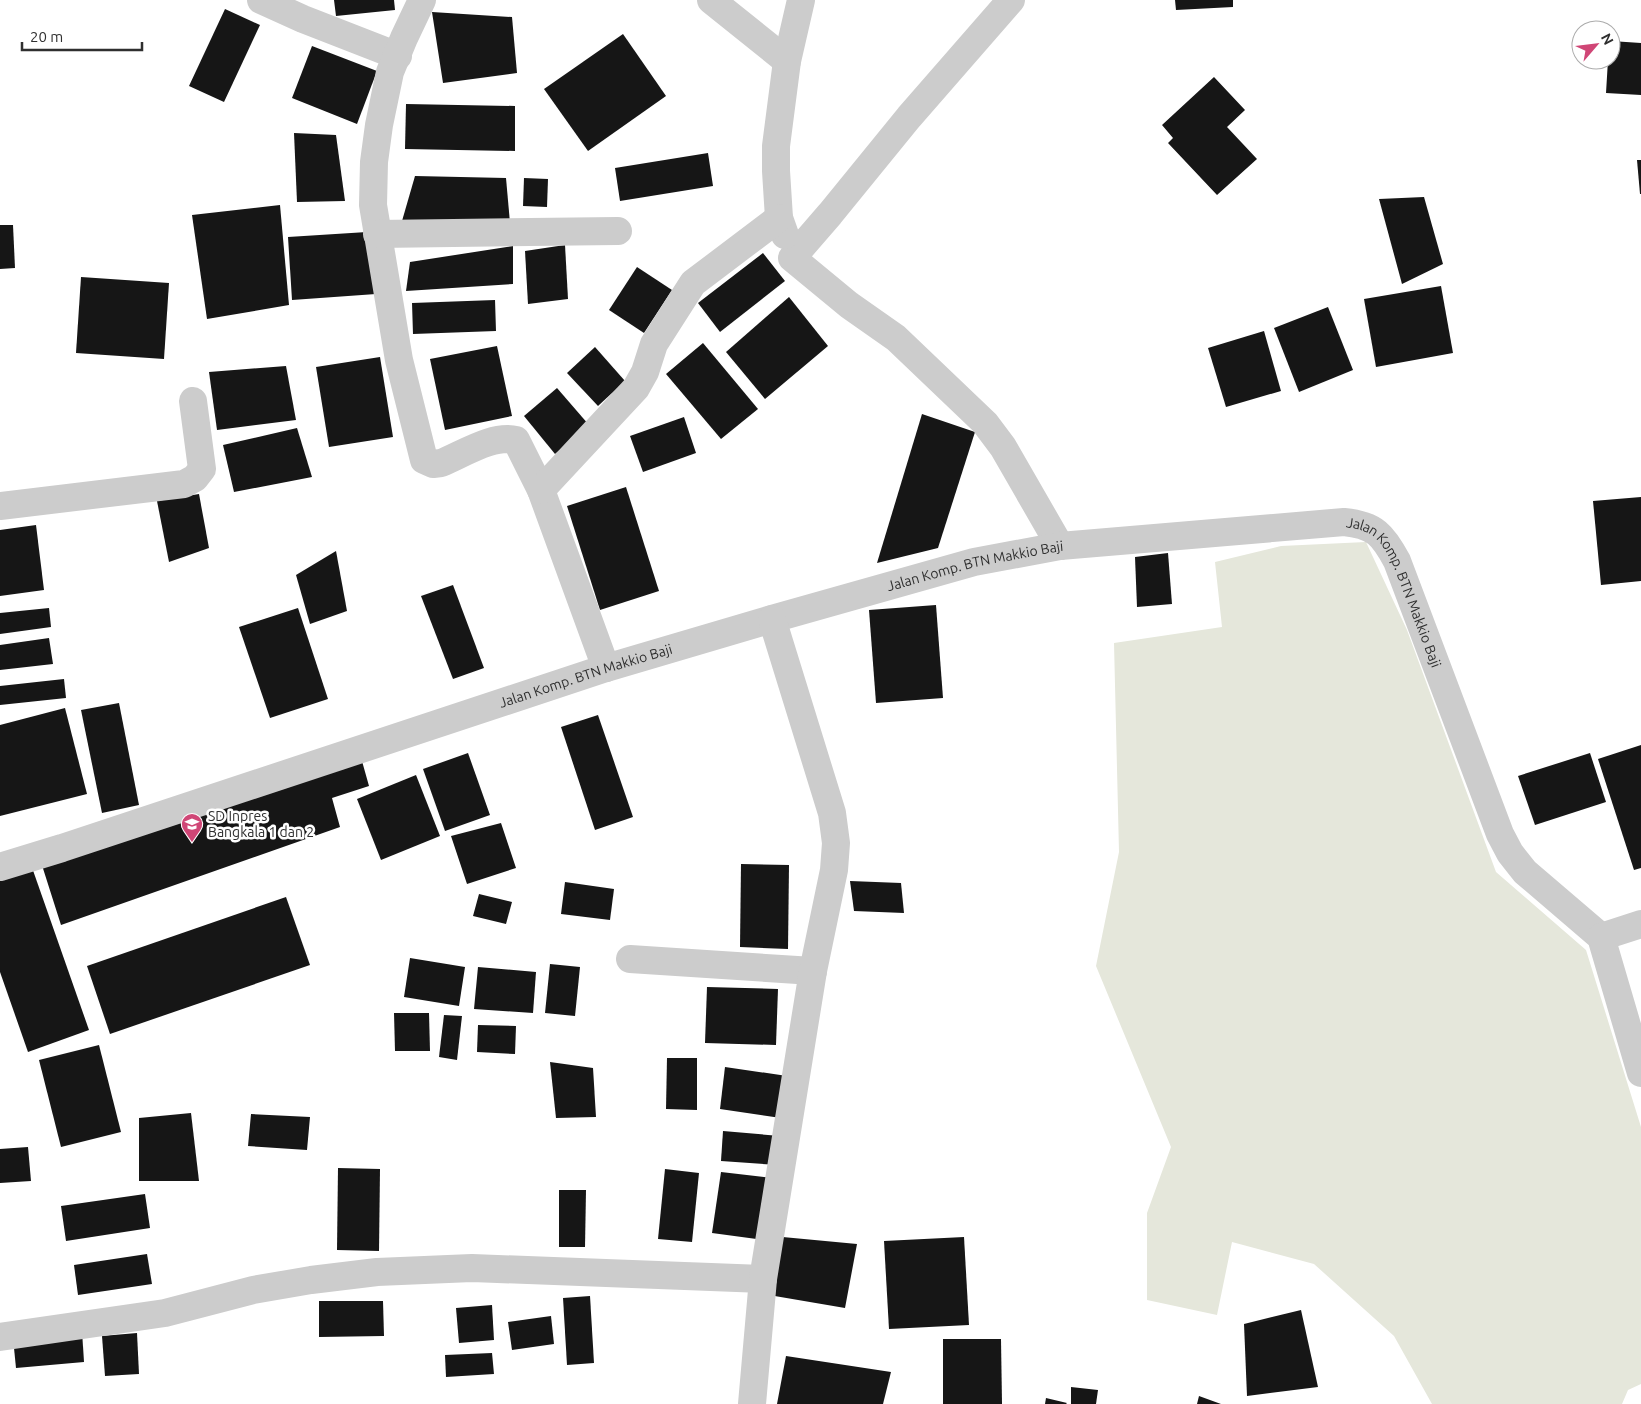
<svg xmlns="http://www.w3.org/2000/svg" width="1641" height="1404" font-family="Ubuntu,sans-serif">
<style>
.green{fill:#e5e7db}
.building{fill:#161616}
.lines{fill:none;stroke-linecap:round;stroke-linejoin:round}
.minor{stroke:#ccc;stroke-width:28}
.labels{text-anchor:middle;stroke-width:5;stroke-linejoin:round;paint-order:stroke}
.street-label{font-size:14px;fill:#2f2f2f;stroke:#fff}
.poi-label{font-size:14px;fill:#2f2f2f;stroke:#fff;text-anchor:start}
</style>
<rect width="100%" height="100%" fill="#fff"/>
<!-- green -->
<polygon class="green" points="1366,542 1407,630 1496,872 1586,950 1641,1127 1641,1384 1628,1390 1622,1404 1432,1404 1394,1336 1314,1264 1232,1242 1217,1315 1147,1300 1147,1213 1171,1147 1096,966 1119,852 1114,643 1222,627 1215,562 1281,546"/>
<!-- building -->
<g class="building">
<polygon points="334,0 394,0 395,10 336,16"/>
<polygon points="1175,0 1233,0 1233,7 1176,10"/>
<polygon points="225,9 260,25 224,102 189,86"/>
<polygon points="432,12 512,17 517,73 443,83"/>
<polygon points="623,34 666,96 588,151 544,89"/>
<polygon points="1611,41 1641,43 1641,95 1606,93 1608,60 1611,60"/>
<polygon points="312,46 377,71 357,124 292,98"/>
<polygon points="1214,77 1245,110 1227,127 1257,159 1217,195 1168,143 1173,138 1162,125"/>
<polygon points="406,104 515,106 515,151 405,149"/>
<polygon points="294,133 336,135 345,201 297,202"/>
<polygon points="708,153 713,186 620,201 615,168"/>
<polygon points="1637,160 1641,160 1641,194 1640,194"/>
<polygon points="415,176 506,178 510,223 402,221"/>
<polygon points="524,178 548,179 547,207 523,206"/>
<polygon points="1424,197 1443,264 1402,284 1379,199"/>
<polygon points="280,205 289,305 207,319 192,215"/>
<polygon points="0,225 13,225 15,268 0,269"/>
<polygon points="367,232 376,294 292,300 288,237"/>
<polygon points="565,245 568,299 528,304 525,251"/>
<polygon points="513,246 513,284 406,291 410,262"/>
<polygon points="763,253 785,281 720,332 698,303"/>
<polygon points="637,267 672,290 644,333 609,310"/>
<polygon points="81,277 169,283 164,359 76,353"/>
<polygon points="1441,286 1453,353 1376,367 1364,299"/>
<polygon points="789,297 828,346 765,399 726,352"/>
<polygon points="495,300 496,331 413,334 412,303"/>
<polygon points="1328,307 1353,370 1299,392 1274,328"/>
<polygon points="1264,331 1281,391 1226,407 1208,348"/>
<polygon points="703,343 758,409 721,439 666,374"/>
<polygon points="497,346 512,416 445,430 430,359"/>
<polygon points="595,347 625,381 598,406 567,373"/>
<polygon points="380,357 393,437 329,447 316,367"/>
<polygon points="286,366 296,420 217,430 209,372"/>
<polygon points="557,388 589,425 555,454 524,416"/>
<polygon points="922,414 975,432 938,548 877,563"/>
<polygon points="684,417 696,453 643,472 630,436"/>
<polygon points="297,428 312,477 234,492 223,445"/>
<polygon points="626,487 659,591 600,610 567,506"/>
<polygon points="199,494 209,548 169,562 157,501"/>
<polygon points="1641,497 1641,581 1601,585 1593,501"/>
<polygon points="36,525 44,590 0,596 0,530"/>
<polygon points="336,551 347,611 310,624 296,575"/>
<polygon points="1168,553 1172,604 1137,607 1135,557"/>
<polygon points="453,585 484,668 453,679 421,596"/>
<polygon points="936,605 943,698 876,703 869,610"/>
<polygon points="49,608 51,627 0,634 0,613"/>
<polygon points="298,608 328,699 270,718 239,627"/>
<polygon points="49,638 53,664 0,670 0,645"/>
<polygon points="64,679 66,698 0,705 0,686"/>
<polygon points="119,703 139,805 102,813 81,710"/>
<polygon points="65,708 87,794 0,816 0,725"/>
<polygon points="598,715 633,817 595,830 561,727"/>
<polygon points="1641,745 1641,868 1634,870 1598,759"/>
<polygon points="468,753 490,815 445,831 423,769"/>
<polygon points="1590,753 1606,802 1535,825 1518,776"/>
<polygon points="360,754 369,786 332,798 340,827 61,925 40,859"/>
<polygon points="416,775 440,836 381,860 357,799"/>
<polygon points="501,823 516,868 467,884 451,836"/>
<polygon points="29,859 89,1030 28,1052 0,972 0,869"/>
<polygon points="741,864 789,865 788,949 740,947"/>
<polygon points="850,881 901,883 904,913 854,911"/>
<polygon points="565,882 614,889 610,920 561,914"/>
<polygon points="479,894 512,902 506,924 473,916"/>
<polygon points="286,897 310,965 110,1034 87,966"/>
<polygon points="410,958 465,967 459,1006 404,997"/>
<polygon points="550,964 580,967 575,1016 545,1013"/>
<polygon points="478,967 536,972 533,1013 474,1009"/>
<polygon points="707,987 778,989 776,1045 705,1043"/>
<polygon points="394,1013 429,1013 430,1051 395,1051"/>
<polygon points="444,1015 462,1016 457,1060 439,1057"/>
<polygon points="478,1025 516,1026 515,1054 477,1052"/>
<polygon points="99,1045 121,1132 61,1147 39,1060"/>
<polygon points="667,1058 697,1058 697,1110 666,1109"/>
<polygon points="550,1062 593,1068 596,1117 556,1118"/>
<polygon points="725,1067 787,1076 781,1118 720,1109"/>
<polygon points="191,1113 199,1181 139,1181 139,1118"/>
<polygon points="251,1114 310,1117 307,1150 248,1146"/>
<polygon points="723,1131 780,1136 778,1165 721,1161"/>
<polygon points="28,1147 31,1181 0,1183 0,1149"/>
<polygon points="338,1168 380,1169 379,1251 337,1250"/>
<polygon points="665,1169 699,1173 692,1242 658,1239"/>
<polygon points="721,1172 772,1178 764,1240 712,1233"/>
<polygon points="559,1190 586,1190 585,1247 559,1247"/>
<polygon points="145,1194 150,1228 66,1241 61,1206"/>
<polygon points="772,1236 857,1244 845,1308 763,1294"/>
<polygon points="964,1237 969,1325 889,1329 884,1241"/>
<polygon points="147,1254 152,1284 78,1295 74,1265"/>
<polygon points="590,1296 594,1363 567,1365 563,1298"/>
<polygon points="319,1301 383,1301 384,1336 319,1337"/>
<polygon points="492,1305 494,1340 459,1343 456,1308"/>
<polygon points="1301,1310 1318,1387 1247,1396 1244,1324"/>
<polygon points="551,1316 554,1344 512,1350 508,1322"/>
<polygon points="82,1331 84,1362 16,1368 13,1338"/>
<polygon points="137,1333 139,1374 105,1376 102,1336"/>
<polygon points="943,1339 1001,1339 1002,1404 943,1404"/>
<polygon points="492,1353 494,1374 446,1377 445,1355"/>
<polygon points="786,1356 891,1372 883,1404 777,1404"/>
<polygon points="1071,1387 1098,1390 1096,1404 1071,1404"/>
<polygon points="1199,1396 1221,1404 1197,1404"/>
<polygon points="1046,1398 1067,1403 1066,1404 1045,1404"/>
</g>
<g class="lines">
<!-- minor -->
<g class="minor">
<polyline points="261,0 303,19 398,56"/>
<path d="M422,0l-18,38 -14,34 -11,53 -5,37 -1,43 26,155 25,100 9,4 8,-1c22,-9 53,-29 75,-23l25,50 65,178"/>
<polyline points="711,0 787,61"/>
<polyline points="1011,0 909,117 830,214 792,258 849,305 896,338 985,423 1003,447 1060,546"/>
<polyline points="377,234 618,231"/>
<polyline points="785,235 779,218 776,171 776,146 787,61 801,0"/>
<polyline points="541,490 636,388 645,372 654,344 693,283 779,218"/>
<polyline points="0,506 184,484 195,478 202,469 193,401"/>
<path id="s1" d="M0,867l62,-19 544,-180 166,-49 202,-57 86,-16 284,-24c31,3 39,13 53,39l103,273 10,19 15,19 76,65 40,136"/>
<polyline points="1601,937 1641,924"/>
<polyline points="630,959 813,971"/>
<polyline points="0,1337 165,1313 253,1290 311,1280 377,1272 472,1268 763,1279"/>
<polyline points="752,1404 763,1279 813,971 834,870 836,843 832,813 772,619"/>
</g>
</g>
<!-- icons -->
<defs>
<g id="school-pin" transform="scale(1.125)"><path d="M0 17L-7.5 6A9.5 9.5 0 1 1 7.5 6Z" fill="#d04676" stroke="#fff"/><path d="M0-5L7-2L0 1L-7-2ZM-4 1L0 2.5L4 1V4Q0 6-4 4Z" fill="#fff"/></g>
</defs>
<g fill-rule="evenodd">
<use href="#school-pin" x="192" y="824"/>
</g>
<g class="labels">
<!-- street labels -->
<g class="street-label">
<text dy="5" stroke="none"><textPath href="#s1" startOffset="1021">Jalan Komp. BTN Makkio Baji</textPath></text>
<text dy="5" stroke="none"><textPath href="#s1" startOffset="1486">Jalan Komp. BTN Makkio Baji</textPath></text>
<text dy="5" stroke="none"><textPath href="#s1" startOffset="616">Jalan Komp. BTN Makkio Baji</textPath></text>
</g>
<!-- poi labels -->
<g class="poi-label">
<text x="208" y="821">SD Inpres<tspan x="208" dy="16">Bangkala 1 dan 2</tspan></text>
</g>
</g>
<!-- north arrow -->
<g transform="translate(1596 45) rotate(62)"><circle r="24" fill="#ffffff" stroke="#acacac"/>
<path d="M0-4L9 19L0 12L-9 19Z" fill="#d04676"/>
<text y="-8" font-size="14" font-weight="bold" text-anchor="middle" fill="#2f2f2f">N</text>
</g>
<!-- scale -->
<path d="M22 42v8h120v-8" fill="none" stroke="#2f2f2f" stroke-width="2.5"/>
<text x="30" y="42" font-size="15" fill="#2f2f2f" stroke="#ffffff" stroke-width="4" paint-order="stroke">20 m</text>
</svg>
